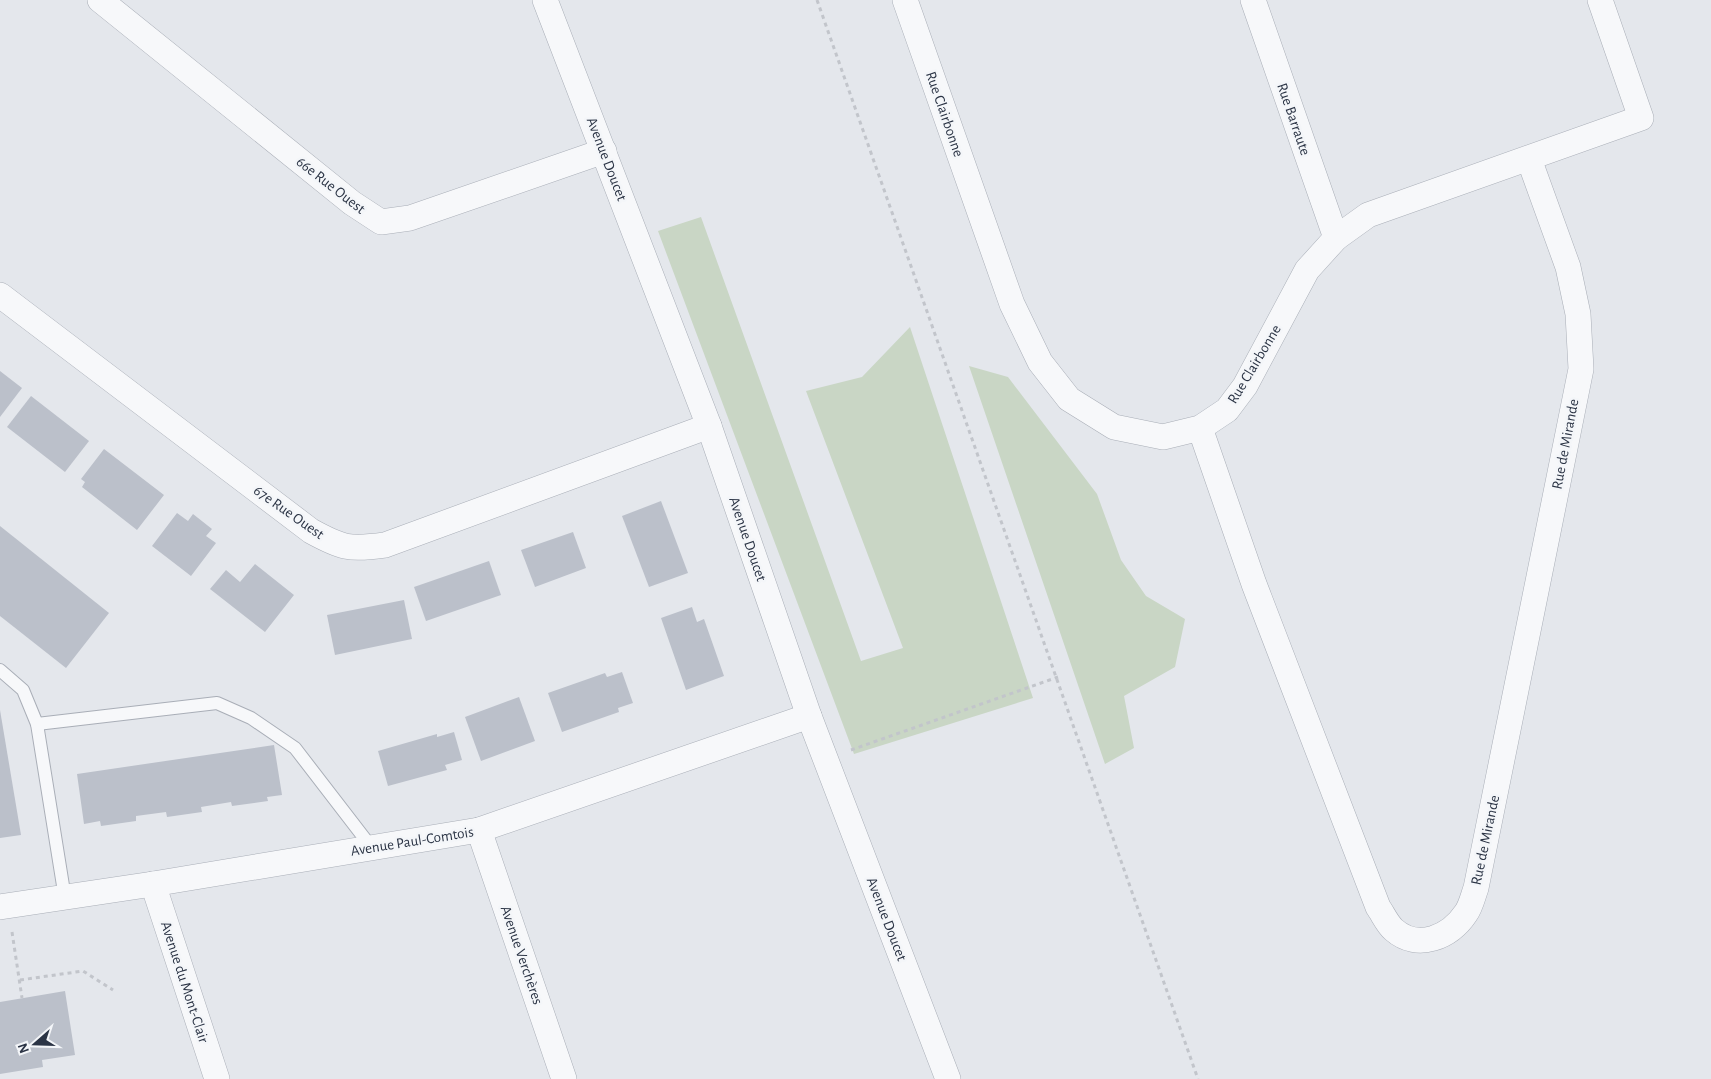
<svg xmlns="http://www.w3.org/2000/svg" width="1711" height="1079" font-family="'Alegreya Sans',sans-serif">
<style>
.green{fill:#c9d6c5}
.building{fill:#bbc0ca}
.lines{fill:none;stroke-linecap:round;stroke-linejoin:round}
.service-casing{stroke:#a9aeb7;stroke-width:14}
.minor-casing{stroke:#a9aeb7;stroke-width:26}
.path{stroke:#c2c5cb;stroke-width:3;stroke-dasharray:4 4;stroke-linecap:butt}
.service{stroke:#f7f8fa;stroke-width:12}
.minor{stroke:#f7f8fa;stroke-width:25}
.labels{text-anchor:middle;stroke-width:5;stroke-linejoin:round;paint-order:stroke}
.street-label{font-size:15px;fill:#2b3445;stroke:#f4f6f9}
</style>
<rect width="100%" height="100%" fill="#e4e7ec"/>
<!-- green -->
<g class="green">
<polygon points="701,217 861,661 903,648 806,391 862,377 910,327 1033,698 854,754 658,231"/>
<polygon points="969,366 1008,377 1097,494 1121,560 1146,596 1185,619 1175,667 1124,696 1134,748 1105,764"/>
</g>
<!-- building -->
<g class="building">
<polygon points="0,371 22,388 0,417"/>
<polygon points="31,396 89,441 65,472 7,427"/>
<polygon points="104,449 164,495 137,530 82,487 85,482 81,479"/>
<polygon points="661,501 688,573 649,587 622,516"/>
<polygon points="177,513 188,521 193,514 212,529 206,536 216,543 191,576 152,546"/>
<polygon points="0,526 109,613 66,668 0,616"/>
<polygon points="573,532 586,568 535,587 521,550"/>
<polygon points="489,561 501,595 426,621 414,587"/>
<polygon points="255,564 294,595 265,632 210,589 226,570 240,582"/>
<polygon points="404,600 412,639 335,655 327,615"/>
<polygon points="692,607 697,622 704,619 724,676 686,690 661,618"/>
<polygon points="622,672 633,703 618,708 619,712 562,732 548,693 605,673 607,677"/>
<polygon points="519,697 535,741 481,761 465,717"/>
<polygon points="0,710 21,835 0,838"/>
<polygon points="454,732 462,760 445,765 447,770 388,786 378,751 437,734 437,737"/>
<polygon points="274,745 282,795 267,797 268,801 232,806 231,802 201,807 202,812 167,817 166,812 136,816 136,821 101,826 100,821 84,824 77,774"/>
<polygon points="65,991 75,1055 42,1060 43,1067 0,1074 0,1002"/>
</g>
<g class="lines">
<!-- service casing -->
<g class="service-casing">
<g id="service">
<polyline points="0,670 23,690 37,724 65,898"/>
<polyline points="37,724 217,703 251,718 295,748 372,848"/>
</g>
</g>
<!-- minor casing -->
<g class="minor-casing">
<g id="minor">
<polyline points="100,0 352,203 381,222 410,218 604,151"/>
<polyline points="545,0 709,426 809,716 948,1079"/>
<polyline points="905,0 1012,304 1040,362 1069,399 1114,427 1163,437 1200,428 1227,410 1245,386 1307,270 1336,238 1368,215 1641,118 1600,0"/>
<polyline points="1253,0 1336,238"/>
<path d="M0,295l311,236c31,17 38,19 74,14l324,-119"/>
<path d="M1200,428l54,156 124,323c5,7 9,17 16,23 24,21 56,7 72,-17 5,-7 7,-17 10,-25l105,-519 -3,-55 -10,-47 -39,-108"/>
<polyline points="479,830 564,1079"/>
<polyline points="153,884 217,1079"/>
<polyline points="0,907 153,884 479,830 809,716"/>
</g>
</g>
<!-- path -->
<g class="path">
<polyline points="817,0 1198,1079"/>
<polyline points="851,750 1058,677"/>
<polyline points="12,932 22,998"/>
<polyline points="20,980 83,971 113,990"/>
</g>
<!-- service -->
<use href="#service" class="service"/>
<!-- minor -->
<use href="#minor" class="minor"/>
</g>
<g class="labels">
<!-- street labels -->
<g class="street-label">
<text transform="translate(945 114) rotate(71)" y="5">Rue Clairbonne</text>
<text transform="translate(1294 119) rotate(71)" y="5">Rue Barraute</text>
<text transform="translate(607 159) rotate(69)" y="5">Avenue Doucet</text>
<text transform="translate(331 185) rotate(38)" y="5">66e Rue Ouest</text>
<text transform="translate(1254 364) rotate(-59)" y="5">Rue Clairbonne</text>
<text transform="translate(1565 444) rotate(-79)" y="5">Rue de Mirande</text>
<text transform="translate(289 512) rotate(35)" y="5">67e Rue Ouest</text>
<text transform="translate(748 539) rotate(71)" y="5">Avenue Doucet</text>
<text transform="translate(1485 840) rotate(-78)" y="5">Rue de Mirande</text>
<text transform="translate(412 841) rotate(-9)" y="5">Avenue Paul-Comtois</text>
<text transform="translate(887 919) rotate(69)" y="5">Avenue Doucet</text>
<text transform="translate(522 955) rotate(71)" y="5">Avenue Verchères</text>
<text transform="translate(185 982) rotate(72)" y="5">Avenue du Mont-Clair</text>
</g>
</g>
<!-- north arrow -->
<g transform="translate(35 1044) rotate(250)" stroke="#f4f6f9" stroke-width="4" paint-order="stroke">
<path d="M0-4L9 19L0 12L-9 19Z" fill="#2b3445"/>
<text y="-8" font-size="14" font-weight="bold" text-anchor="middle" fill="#2b3445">N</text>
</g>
</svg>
